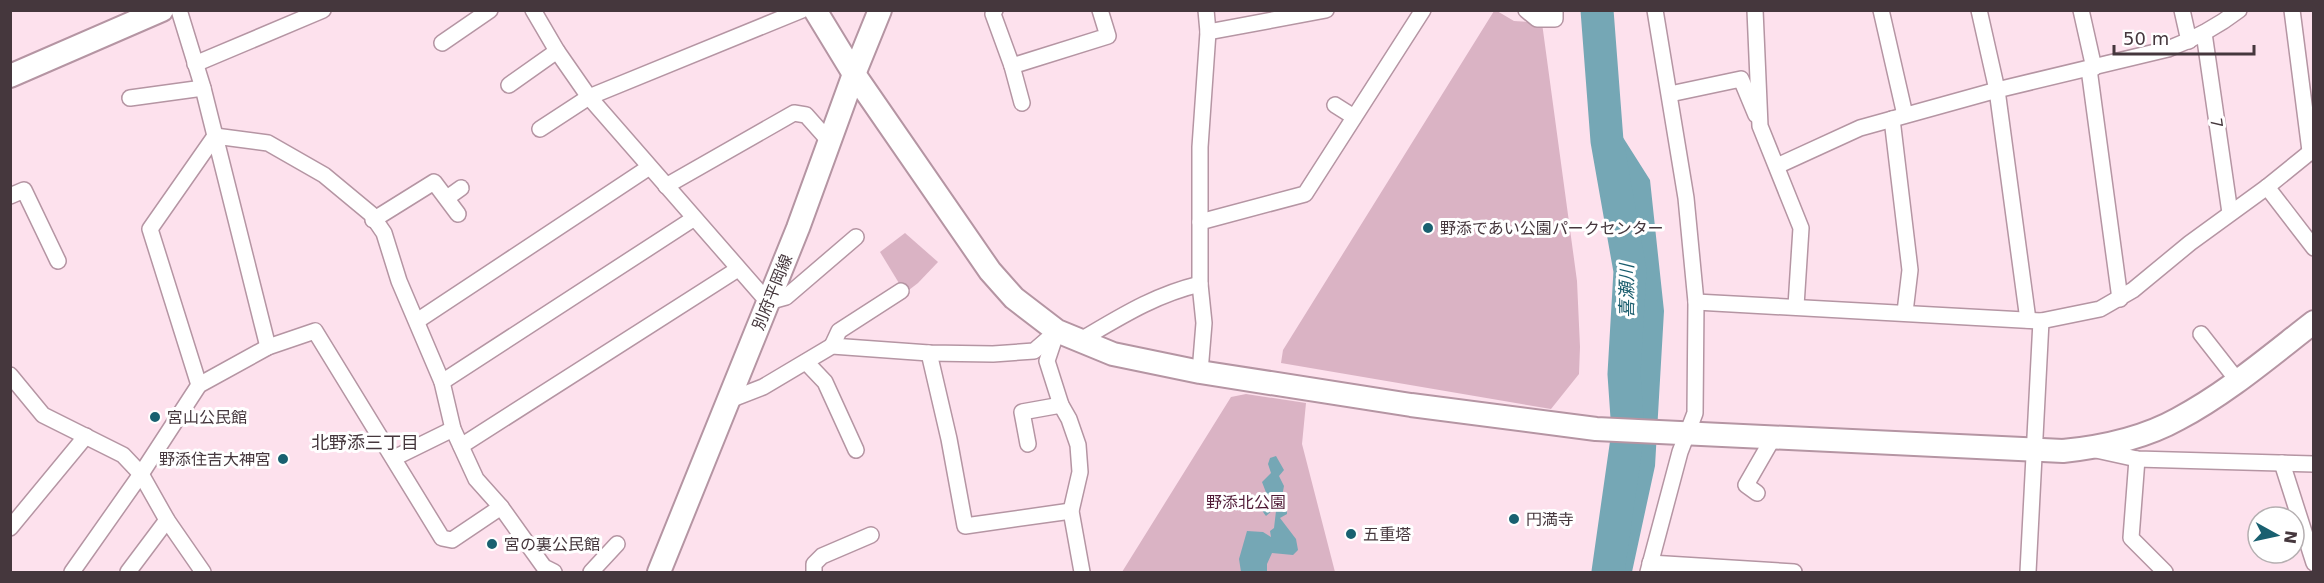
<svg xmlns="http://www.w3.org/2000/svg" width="2324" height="583" font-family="'DejaVu Sans','Noto Sans JP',sans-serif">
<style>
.green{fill:#dab3c4}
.water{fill:#75a7b5}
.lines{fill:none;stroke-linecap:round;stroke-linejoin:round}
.river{stroke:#75a7b5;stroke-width:33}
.street-casing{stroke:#b595a3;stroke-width:18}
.secondary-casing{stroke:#b595a3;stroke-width:26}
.street{stroke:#fff;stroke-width:15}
.secondary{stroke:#fff;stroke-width:22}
.poi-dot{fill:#196070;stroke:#fff;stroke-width:2}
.labels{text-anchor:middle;stroke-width:6;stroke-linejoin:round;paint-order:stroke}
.street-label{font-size:16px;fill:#45373d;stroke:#fff}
.poi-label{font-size:16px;fill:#45373d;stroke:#fff;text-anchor:start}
.park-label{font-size:16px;fill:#501b37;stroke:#fff}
.water-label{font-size:18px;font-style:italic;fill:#195c6c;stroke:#fff}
.neighbourhood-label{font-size:18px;fill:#45373d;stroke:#fff}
</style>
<rect width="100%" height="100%" fill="#fde1ed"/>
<!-- green -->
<g class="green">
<polygon points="1494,11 1497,11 1514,21 1542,23 1577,281 1580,347 1579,374 1551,409 1281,363 1283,350"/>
<polygon points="905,233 938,262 918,283 905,293 880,252"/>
<polygon points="1246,394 1306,403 1302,444 1335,572 1122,572 1231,397"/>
</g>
<!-- water -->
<g class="water">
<polygon points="1597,11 1612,11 1614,30 1610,58 1612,120 1650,180 1664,311 1655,466 1632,572 1608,572 1628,432 1624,374 1630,271 1607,141"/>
<path d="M1276,456l8,14 -5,6 5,10 -4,21 7,3v4l-7,4 16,21 2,11 -5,5 -21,-2 -5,11v8h-26l-2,-13 8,-28 16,1 8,5 -1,-6 4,-3 2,-17 -3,-1 -7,6c-7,-8 -4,-12 1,-21l-5,-13 9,-9 -3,-9 2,-6z"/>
</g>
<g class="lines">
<!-- river -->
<polyline class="river" points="1597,10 1607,141 1630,271 1624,374 1628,432 1608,572"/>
<!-- street casing -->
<g class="street-casing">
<g id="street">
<polyline points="179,10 203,88 268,347"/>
<polyline points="533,10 557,51 589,97 768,302 786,297 856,237"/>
<polyline points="995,10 993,14 1012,66 1108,36 1100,10"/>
<polyline points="1526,10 1537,19 1555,19 1555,10"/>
<polyline points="1755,10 1760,126 1801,228 1796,306"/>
<polyline points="1881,10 1905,115"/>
<polyline points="1979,10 1997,90 2028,320"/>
<polyline points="2081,10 2094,68"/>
<polyline points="2182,10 2189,41"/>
<polyline points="2292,10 2310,151"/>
<polyline points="1208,32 1326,10"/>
<polyline points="2204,33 2230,213"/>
<polyline points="442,43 490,10"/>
<polyline points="195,64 323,10"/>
<polyline points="1012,66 1022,103"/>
<polyline points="2089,69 2120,299"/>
<polyline points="509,85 557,51"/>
<polyline points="1670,94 1741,79 1756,115"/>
<polyline points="130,98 203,88"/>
<polyline points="1335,105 1354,117"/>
<polyline points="1892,119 1910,270 1905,312"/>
<polyline points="540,129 589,97 802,10"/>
<path d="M1777,166l83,-38 137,-38 171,-41c26,-10 49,-22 71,-39"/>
<polyline points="666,186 794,113 806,115 830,142"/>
<polyline points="2267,187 2314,248"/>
<polyline points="10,196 24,190 58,261"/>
<polyline points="447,198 461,188"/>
<polyline points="373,220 434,182 458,214"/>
<polyline points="1200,222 1305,194 1423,10"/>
<polyline points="1200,284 1200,147 1208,32 1206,10"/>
<polyline points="1696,302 2041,321 2100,309 2133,290 2190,243 2267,187 2314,149"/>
<polyline points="417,321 648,168"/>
<polyline points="1057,331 1047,361 1061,405 1069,419 1078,445 1080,472 1071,511 1082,572"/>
<polyline points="2201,334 2237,380"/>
<path d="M1079,341c41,-24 75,-46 121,-57l4,39 -4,49"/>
<polyline points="832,346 839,331 901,291"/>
<polyline points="929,353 949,439 965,526 1071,511"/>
<polyline points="806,362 825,382 856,450"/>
<polyline points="10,375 43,415 123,455 141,474 167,520 203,572"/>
<polyline points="442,382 693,219"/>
<polyline points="199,385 150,229 215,136 268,143 324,175 371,214 384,233 399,281 442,382 453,429 476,479 501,507 544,567 554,572"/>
<polyline points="727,401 763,387 832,346 929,353 993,354 1034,351 1057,331"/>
<polyline points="1028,444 1022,412 1061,405"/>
<polyline points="461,446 738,269"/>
<polyline points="2096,450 2137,459 2314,464"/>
<polyline points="394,458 453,429"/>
<polyline points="2137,459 2131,538 2165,572"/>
<polyline points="2282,463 2314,563"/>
<polyline points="1757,493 1746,485 1773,438"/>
<polyline points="10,528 86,436"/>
<polyline points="1650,563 1794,572"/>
<polyline points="72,572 141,474 199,385 268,347 315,331 442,538 452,540 501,507"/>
<polyline points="128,572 167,520"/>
<polyline points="591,572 617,544"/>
<polyline points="814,572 814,564 822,556 871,535"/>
<polyline points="1648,572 1680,452 1695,413 1696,302 1686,198 1655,10"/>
<polyline points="2028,572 2041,321"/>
</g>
</g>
<!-- secondary casing -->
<g class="secondary-casing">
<g id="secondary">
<path d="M815,10l39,64 136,197 24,27 43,33 56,23 87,18 211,33 185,24 467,22c39,-4 81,-13 115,-32 49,-26 92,-63 136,-97"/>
<polyline points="10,76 162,10"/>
<polyline points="659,572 798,228 854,74 880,10"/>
</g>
</g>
<!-- street -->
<use href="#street" class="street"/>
<!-- secondary -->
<use href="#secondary" class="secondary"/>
</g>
<!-- markers -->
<g class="poi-dot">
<circle cx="1428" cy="228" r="6"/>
<circle cx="155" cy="417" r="6"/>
<circle cx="283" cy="459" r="6"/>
<circle cx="1514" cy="519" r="6"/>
<circle cx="1351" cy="534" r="6"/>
<circle cx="492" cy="544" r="6"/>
</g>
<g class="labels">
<!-- street labels -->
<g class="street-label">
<text transform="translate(2217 123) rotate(82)" y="6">7</text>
<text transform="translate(772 292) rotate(-68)" y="6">別府平岡線</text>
</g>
<!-- poi labels -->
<g class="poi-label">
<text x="1440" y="234">野添であい公園パークセンター</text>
<text x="167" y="423">宮山公民館</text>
<text x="271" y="465" text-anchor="end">野添住吉大神宮</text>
<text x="1526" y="525">円満寺</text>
<text x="1363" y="540">五重塔</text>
<text x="504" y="550">宮の裏公民館</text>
</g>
<!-- park labels -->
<g class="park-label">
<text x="1246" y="508">野添北公園</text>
</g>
<!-- water labels -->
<g class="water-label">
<text transform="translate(1627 291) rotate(-90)" y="6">喜瀬川</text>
</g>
<!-- neighbourhood labels -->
<g class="neighbourhood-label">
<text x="365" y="449">北野添三丁目</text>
</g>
</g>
<!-- border -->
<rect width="2324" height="583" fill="none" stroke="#45373d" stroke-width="24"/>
<!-- north arrow -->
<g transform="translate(2276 535) rotate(98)"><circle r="28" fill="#ffffff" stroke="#b5afb1" stroke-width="1.5"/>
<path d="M0-4.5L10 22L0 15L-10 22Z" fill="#196070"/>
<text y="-9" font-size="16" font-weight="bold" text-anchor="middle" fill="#45373d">N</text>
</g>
<!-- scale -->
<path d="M2114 45v9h140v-9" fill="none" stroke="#45373d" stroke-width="3"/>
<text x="2123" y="45" font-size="18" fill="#45373d" stroke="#ffffff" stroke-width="4.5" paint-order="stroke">50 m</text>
</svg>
